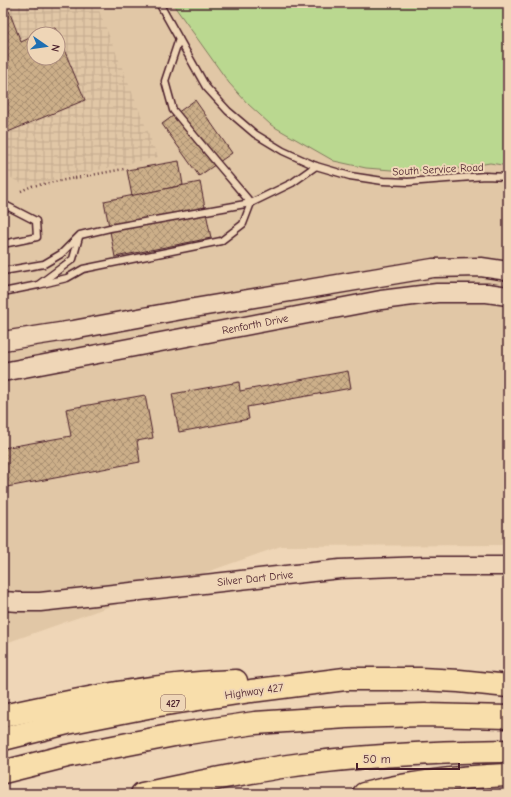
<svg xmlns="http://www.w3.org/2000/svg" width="511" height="797" font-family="'Comic Neue',sans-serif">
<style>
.built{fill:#e1c7a6;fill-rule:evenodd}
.industrial{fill:url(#industrial-grid);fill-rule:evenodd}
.green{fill:#bad890;stroke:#827c5e}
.building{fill:url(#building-cross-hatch);stroke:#4a1f2b}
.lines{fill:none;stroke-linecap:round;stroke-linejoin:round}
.lane-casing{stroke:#4a1f2b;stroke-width:9}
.secondary-casing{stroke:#4a1f2b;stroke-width:21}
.highway-casing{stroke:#4a1f2b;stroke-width:25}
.path{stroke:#4a1f2b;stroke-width:2.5;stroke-dasharray:1 3;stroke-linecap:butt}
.lane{stroke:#efd6b7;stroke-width:6}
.secondary{stroke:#efd6b7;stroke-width:18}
.highway{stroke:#f8deab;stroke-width:22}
.labels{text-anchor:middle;stroke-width:4;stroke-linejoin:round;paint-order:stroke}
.shield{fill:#efd6b7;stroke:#7c5655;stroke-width:1}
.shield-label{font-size:10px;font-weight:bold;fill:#4a1f2b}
.street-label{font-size:11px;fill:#4a1f2b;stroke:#efd6b7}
</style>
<defs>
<pattern id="industrial-grid" width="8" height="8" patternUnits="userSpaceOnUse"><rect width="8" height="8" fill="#e1c7a6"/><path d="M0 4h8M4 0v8" fill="none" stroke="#c3aa8f"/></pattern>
<pattern id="building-cross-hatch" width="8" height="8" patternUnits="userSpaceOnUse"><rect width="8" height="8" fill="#ccaf89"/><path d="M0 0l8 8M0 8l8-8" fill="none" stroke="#a88e70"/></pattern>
</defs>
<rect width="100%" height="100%" fill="#efd6b7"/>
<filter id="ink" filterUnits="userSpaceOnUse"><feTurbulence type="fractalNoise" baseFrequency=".025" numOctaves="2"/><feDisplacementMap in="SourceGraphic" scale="8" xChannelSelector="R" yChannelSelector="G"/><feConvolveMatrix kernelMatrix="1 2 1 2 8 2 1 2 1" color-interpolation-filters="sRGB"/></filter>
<g filter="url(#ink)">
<!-- built -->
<path class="built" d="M3,3h505v542l-227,1 -278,98zM34,34h24v24h-24z"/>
<!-- industrial -->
<path class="industrial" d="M3,3h93l62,154 -133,29 -22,-13zM34,34h24v24h-24z"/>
<!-- green -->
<polygon class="green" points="172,3 508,3 508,166 490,163 454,169 404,171 366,168 334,161 271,125 248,104 229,83"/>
<!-- building -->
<g class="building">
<polygon points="9,11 21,42 34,36 34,58 58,58 58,35 85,100 3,134 3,14"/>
<polygon points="55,28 58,34 39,34"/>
<polygon points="195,100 232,153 199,176 162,124"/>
<polygon points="179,161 183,185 132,196 127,170"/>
<polygon points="200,182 211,238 115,257 104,201"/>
<polygon points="348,371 351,388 247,407 249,419 179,432 172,394 239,382 240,391"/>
<polygon points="145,395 153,438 137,441 140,462 7,487 3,465 3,448 71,436 66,409"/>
</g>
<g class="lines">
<!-- lane casing -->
<g class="lane-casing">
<g id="lane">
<polyline points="159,3 206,87 228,111 255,134 283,151 316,166 350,176 383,181 408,182 485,176 508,177"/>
<polyline points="179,39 165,81 173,110 217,163 251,203"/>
<polyline points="3,204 36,221 37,237 3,244"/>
<polyline points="3,271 44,264 61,254 80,235 110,228 251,203 292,183 316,166"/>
<polyline points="38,285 67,278 83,269 221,241 243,224 251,203"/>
<polyline points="3,292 38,285 73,259 79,237"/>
</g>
</g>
<!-- secondary casing -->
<g class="secondary-casing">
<g id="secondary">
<polyline points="3,341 73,330 182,310 433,268 481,267 508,271"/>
<polyline points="3,372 381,300 437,293 487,293 508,296"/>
<polyline points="3,601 19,602 40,602 340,569 427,566 508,566"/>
</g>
</g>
<!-- highway casing -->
<g class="highway-casing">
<g id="highway">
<path d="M3,716c77,-17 154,-33 233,-35"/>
<polyline points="3,739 67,723 153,706 251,691 345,679 420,679 459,681 508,686"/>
<polyline points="3,772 67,756 174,735 255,723 347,717 425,715 508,717"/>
<path d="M142,794c49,-10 97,-21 146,-28 73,-11 146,-14 220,-15"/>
<path d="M364,794c47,-12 96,-17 144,-19"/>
</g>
</g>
<!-- path -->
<polyline class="path" points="21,191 32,186 124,169"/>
<!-- lane -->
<use href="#lane" class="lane"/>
<!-- secondary -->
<use href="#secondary" class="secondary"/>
<!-- highway -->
<use href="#highway" class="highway"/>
</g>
</g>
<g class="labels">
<!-- shield labels -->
<rect class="shield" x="161" y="695" width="24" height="16" rx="3"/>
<g class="shield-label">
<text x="173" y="707">427</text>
</g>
<!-- street labels -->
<g class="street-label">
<text transform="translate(438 169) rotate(-3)" y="4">South Service Road</text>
<text transform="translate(255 324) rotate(-11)" y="4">Renforth Drive</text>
<text transform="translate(255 578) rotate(-6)" y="4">Silver Dart Drive</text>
<text transform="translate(254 691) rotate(-8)" y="4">Highway 427</text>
</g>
</g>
<!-- margin -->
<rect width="511" height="797" fill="none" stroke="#efd6b7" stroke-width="16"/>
<rect x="8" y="8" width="495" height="781" fill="none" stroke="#4a1f2b" stroke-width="1.5" filter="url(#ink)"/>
<!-- north arrow -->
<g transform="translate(46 46) rotate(103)"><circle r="19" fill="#efd6b7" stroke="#ad8d7f"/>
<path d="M0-3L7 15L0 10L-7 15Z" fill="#1f6fb2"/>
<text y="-6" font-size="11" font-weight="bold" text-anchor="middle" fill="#4a1f2b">N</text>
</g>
<!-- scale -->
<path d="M357 763v6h102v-6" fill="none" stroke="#4a1f2b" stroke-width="2"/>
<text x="363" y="763" font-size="12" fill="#4a1f2b" stroke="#efd6b7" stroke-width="3" paint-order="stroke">50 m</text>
</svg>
